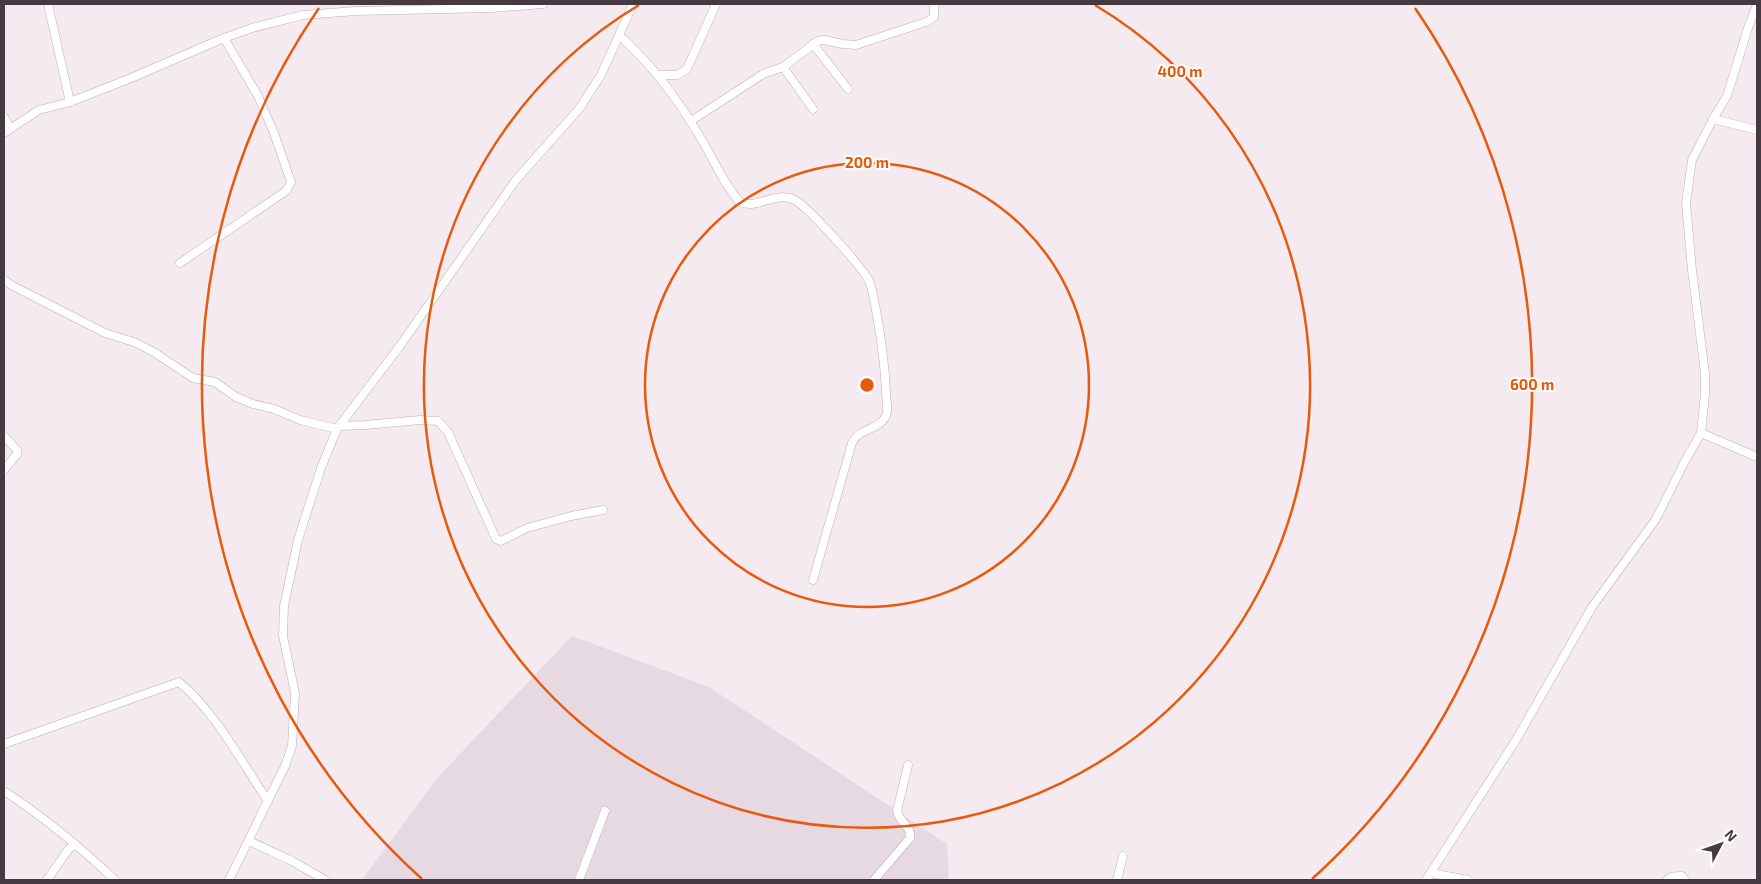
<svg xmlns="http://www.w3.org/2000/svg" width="1761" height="884" font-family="'Exo 2',sans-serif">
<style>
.residential{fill:#e7d9e1}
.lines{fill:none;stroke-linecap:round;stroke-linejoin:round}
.minor-casing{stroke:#beadb8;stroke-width:9}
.minor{stroke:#fff;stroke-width:8}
.ring{fill:none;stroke:#e8590c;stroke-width:2.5}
.centre{fill:#e8590c;stroke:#fff;stroke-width:2.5}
.ring-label{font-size:15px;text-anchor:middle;font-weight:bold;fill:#e8590c;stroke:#fff;stroke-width:4;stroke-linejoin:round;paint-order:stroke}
</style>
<rect width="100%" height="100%" fill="#f4eaef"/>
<!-- residential -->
<polygon class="residential" points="572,636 709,687 947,844 949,880 362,880 438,777"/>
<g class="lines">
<!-- minor casing -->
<g class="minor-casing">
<g id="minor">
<polyline points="48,4 70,102"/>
<path d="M620,36c32,29 58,63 80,101 12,19 25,50 40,65 18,8 37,-12 55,-2 13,7 68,68 74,81 4,9 5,20 7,29 5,28 9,55 10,83 0,6 2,13 1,19 -4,19 -27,14 -35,31l-39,137"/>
<polyline points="813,44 848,89"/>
<polyline points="783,67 813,109"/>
<polyline points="658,75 677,75 687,69 716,4"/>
<polyline points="4,117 10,129"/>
<polyline points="1713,119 1757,130"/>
<polyline points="691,121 763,74 783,67 818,41 824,40 843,44 856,45 926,22 934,17 934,4"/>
<polyline points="4,133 39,110 70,102 131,78 224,38 252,28 303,15 356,11 492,8 543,4"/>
<polyline points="180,263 286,191 291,182 274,133 258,96 224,38"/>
<polyline points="4,280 13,286 105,333 134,342 152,351 193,378 215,382 236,397 253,404 274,409 300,420 337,429"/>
<polyline points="339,426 365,425 420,420 438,421 448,432 496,539 501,541 527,528 571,516 603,510"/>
<polyline points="1701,433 1705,394 1705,374 1692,270 1686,203 1692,160 1713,119 1727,96 1748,28 1757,5"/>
<polyline points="4,436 17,450 17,454 4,470"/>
<path d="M4,744l175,-62c38,32 61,78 89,119"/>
<path d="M4,791c40,26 76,56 111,89"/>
<polyline points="249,841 292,861 325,880"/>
<polyline points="1431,873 1468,880"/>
<polyline points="47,880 68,850 75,844"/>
<polyline points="229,880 285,766 292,746 295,693 283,636 284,606 298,540 321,468 337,429 402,343 515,181 579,109 601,75 633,4"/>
<polyline points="579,880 605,811"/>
<path d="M874,880l36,-42c2,-12 -11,-16 -13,-27l11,-46"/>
<polyline points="1117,880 1123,856"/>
<polyline points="1426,880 1516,740 1592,607 1656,519 1685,461 1701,433 1757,457"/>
<path d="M1667,880c4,-4 9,-4 15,-4l3,4"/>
</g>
</g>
<!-- minor -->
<use href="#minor" class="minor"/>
</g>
<!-- distance rings -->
<g class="ring">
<circle cx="867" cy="385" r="222"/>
<path d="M1095 5A443 443 0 1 1 639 5"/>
<path d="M422 879A665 665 0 0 1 319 8M1415 8A665 665 0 0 1 1312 879"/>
</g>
<circle cx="867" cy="385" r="8" class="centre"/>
<g class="ring-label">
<text x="1180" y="77">400 m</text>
<text x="867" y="168">200 m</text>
<text x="1532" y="390">600 m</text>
</g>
<!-- border -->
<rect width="1761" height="884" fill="none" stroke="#473942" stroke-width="10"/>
<!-- north arrow -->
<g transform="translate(1721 844) rotate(49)" stroke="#ffffff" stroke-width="4" paint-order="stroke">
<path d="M0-4L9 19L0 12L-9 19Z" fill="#473942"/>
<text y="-8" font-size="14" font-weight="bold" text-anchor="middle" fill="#473942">N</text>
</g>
</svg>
